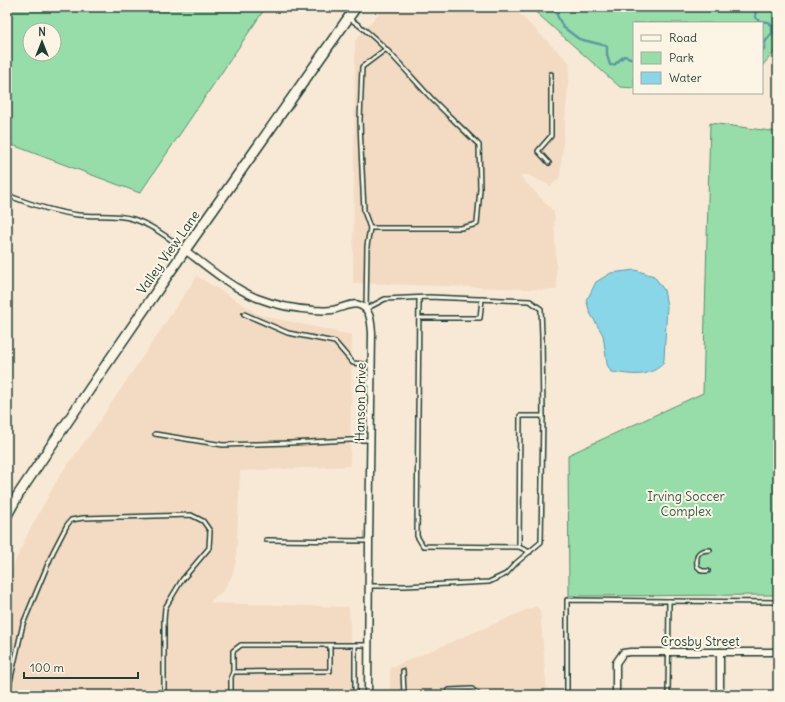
<svg xmlns="http://www.w3.org/2000/svg" width="785" height="702" font-family="Delius,sans-serif">
<style>
.built{fill:#f3dac3}
.green{fill:#97ddaa;stroke:#5b8d6f;fill-rule:evenodd}
.water{fill:#89d6e8;stroke:#5f99a0}
.lines{fill:none;stroke-linecap:round;stroke-linejoin:round}
.stream{stroke:#5f99a0;stroke-width:2.5}
.service-casing{stroke:#1f3d34;stroke-width:6}
.minor-casing{stroke:#1f3d34;stroke-width:9}
.secondary-casing{stroke:#1f3d34;stroke-width:12}
.service{stroke:#fcf5e5;stroke-width:3}
.minor{stroke:#fcf5e5;stroke-width:6}
.secondary{stroke:#fcf5e5;stroke-width:9}
.labels{text-anchor:middle;stroke-width:4;stroke-linejoin:round;paint-order:stroke}
.street-label{font-size:13px;fill:#1f3d34;stroke:#fcf5e5}
.park-label{font-size:13px;fill:#375d4c;stroke:#fcf5e5}
</style>
<rect width="100%" height="100%" fill="#f8e9d6"/>
<filter id="ink" filterUnits="userSpaceOnUse"><feTurbulence type="fractalNoise" baseFrequency=".025" numOctaves="2"/><feDisplacementMap in="SourceGraphic" scale="8" xChannelSelector="R" yChannelSelector="G"/><feConvolveMatrix kernelMatrix="1 2 1 2 8 2 1 2 1" color-interpolation-filters="sRGB"/></filter>
<g filter="url(#ink)">
<!-- built -->
<g class="built">
<polygon points="384,7 512,7 570,63 560,177 551,186 528,175 519,175 554,212 557,290 353,283 355,41"/>
<polygon points="197,276 260,315 352,335 350,466 240,471 236,562 232,576 223,591 211,600 211,603 349,607 353,695 7,695 7,586 14,564 29,531 60,475 94,429"/>
<polygon points="536,606 540,610 547,695 390,695 390,668"/>
</g>
<!-- green -->
<g class="green">
<path d="M7,7h259l-126,186 -133,-50zM30,30h24v24h-24z"/>
<polygon points="530,7 778,7 778,48 762,66 762,23 634,23 634,88 620,87"/>
<polygon points="710,123 778,132 778,595 569,596 568,455 703,393"/>
</g>
<!-- water -->
<path class="water" d="M635,270l19,6 10,14 3,16 -3,53 -1,5c-17,15 -32,10 -52,8l-4,-8 -4,-29 -13,-22 -4,-14 3,-3 7,-14 15,-9z"/>
<g class="lines">
<!-- stream -->
<g class="stream">
<polyline points="553,7 563,27 579,39 607,46 607,55 610,65 614,65 624,56 634,59"/>
<polyline points="758,7 756,9 755,17 759,21 768,22 772,26 772,33 765,42 765,47 762,51"/>
</g>
<!-- service casing -->
<g class="service-casing">
<g id="service">
<path d="M350,19c32,21 56,53 83,81 15,15 31,30 46,45l1,44 -3,35 -16,4h-91l-6,-17 -3,-63 -1,-28 2,-53 24,-18"/>
<polyline points="549,163 538,151 551,136 551,74"/>
<path d="M7,195c23,9 46,17 71,20 18,2 38,-1 55,4 19,6 35,19 51,30"/>
<polyline points="419,298 417,536 423,546 519,547 530,552"/>
<polyline points="244,314 288,333 335,342 353,363 372,365"/>
<polyline points="419,318 480,318 482,299"/>
<polyline points="155,434 223,445 290,443 350,440 370,440"/>
<polyline points="266,540 369,541"/>
<polyline points="519,547 520,416 543,416"/>
<path d="M708,571h-6l-5,-5c-1,-11 0,-16 13,-16"/>
<polyline points="369,586 405,586 489,582 506,574 516,563 541,542 543,416 542,336 541,309 530,301 429,297 385,299 366,309 367,246 370,228"/>
<polyline points="330,645 330,671 233,672 233,651 241,645 368,645"/>
<polyline points="355,645 355,695"/>
<polyline points="403,671 404,695"/>
<polyline points="7,695 23,624 53,552 67,525 71,520 83,518 191,515 203,521 210,531 209,548 182,580 165,608 164,620 164,695"/>
<polyline points="231,695 231,677 233,672"/>
<polyline points="446,695 449,690 472,689 479,695"/>
<polyline points="567,695 567,600 778,602"/>
<polyline points="668,695 669,601"/>
</g>
</g>
<!-- minor casing -->
<g class="minor-casing">
<g id="minor">
<path d="M185,250c21,16 47,38 72,48 18,7 37,11 57,12 5,0 12,1 18,0 8,-1 20,-8 27,-5 12,4 12,17 13,28l-3,211 -1,151"/>
<polyline points="616,695 616,663 623,653 630,652 778,652"/>
<polyline points="720,695 720,652"/>
</g>
</g>
<!-- secondary casing -->
<g class="secondary-casing">
<polyline id="secondary" points="7,515 18,495 30,477 108,362 185,250 356,7"/>
</g>
<!-- service -->
<use href="#service" class="service"/>
<!-- minor -->
<use href="#minor" class="minor"/>
<!-- secondary -->
<use href="#secondary" class="secondary"/>
</g>
</g>
<g class="labels">
<!-- street labels -->
<g class="street-label">
<text transform="translate(168 252) rotate(-55)" y="5">Valley View Lane</text>
<text transform="translate(360 402) rotate(-89)" y="5">Hanson Drive</text>
<text x="700" y="646">Crosby Street</text>
</g>
<!-- park labels -->
<g class="park-label">
<text x="686" y="501">Irving Soccer<tspan x="686" dy="15">Complex</tspan></text>
</g>
</g>
<!-- margin -->
<rect width="785" height="702" fill="none" stroke="#fcf5e5" stroke-width="24"/>
<rect x="12" y="12" width="761" height="678" fill="none" stroke="#1f3d34" stroke-width="1.5" filter="url(#ink)"/>
<!-- legend -->
<rect x="633" y="22" width="130" height="72" fill="#fcf5e5" stroke="#a4ab9e"/>
<rect x="641" y="35" width="20" height="6" fill="#fcf5e5" stroke="#a4ab9e"/>
<text x="669" y="42" font-size="12" fill="#1f3d34">Road</text>
<rect x="641" y="52" width="20" height="12" fill="#97ddaa" stroke="#a4ab9e"/>
<text x="669" y="62" font-size="12" fill="#1f3d34">Park</text>
<rect x="641" y="72" width="20" height="12" fill="#89d6e8" stroke="#a4ab9e"/>
<text x="669" y="82" font-size="12" fill="#1f3d34">Water</text>
<!-- north arrow -->
<g transform="translate(42 42)"><circle r="19" fill="#fcf5e5" stroke="#a4ab9e"/>
<path d="M0-3L7 15L0 10L-7 15Z" fill="#1f3d34"/>
<text y="-6" font-size="11" font-weight="bold" text-anchor="middle" fill="#1f3d34">N</text>
</g>
<!-- scale -->
<path d="M24 672v6h114v-6" fill="none" stroke="#1f3d34" stroke-width="2"/>
<text x="30" y="672" font-size="12" fill="#1f3d34" stroke="#fcf5e5" stroke-width="3" paint-order="stroke">100 m</text>
</svg>
